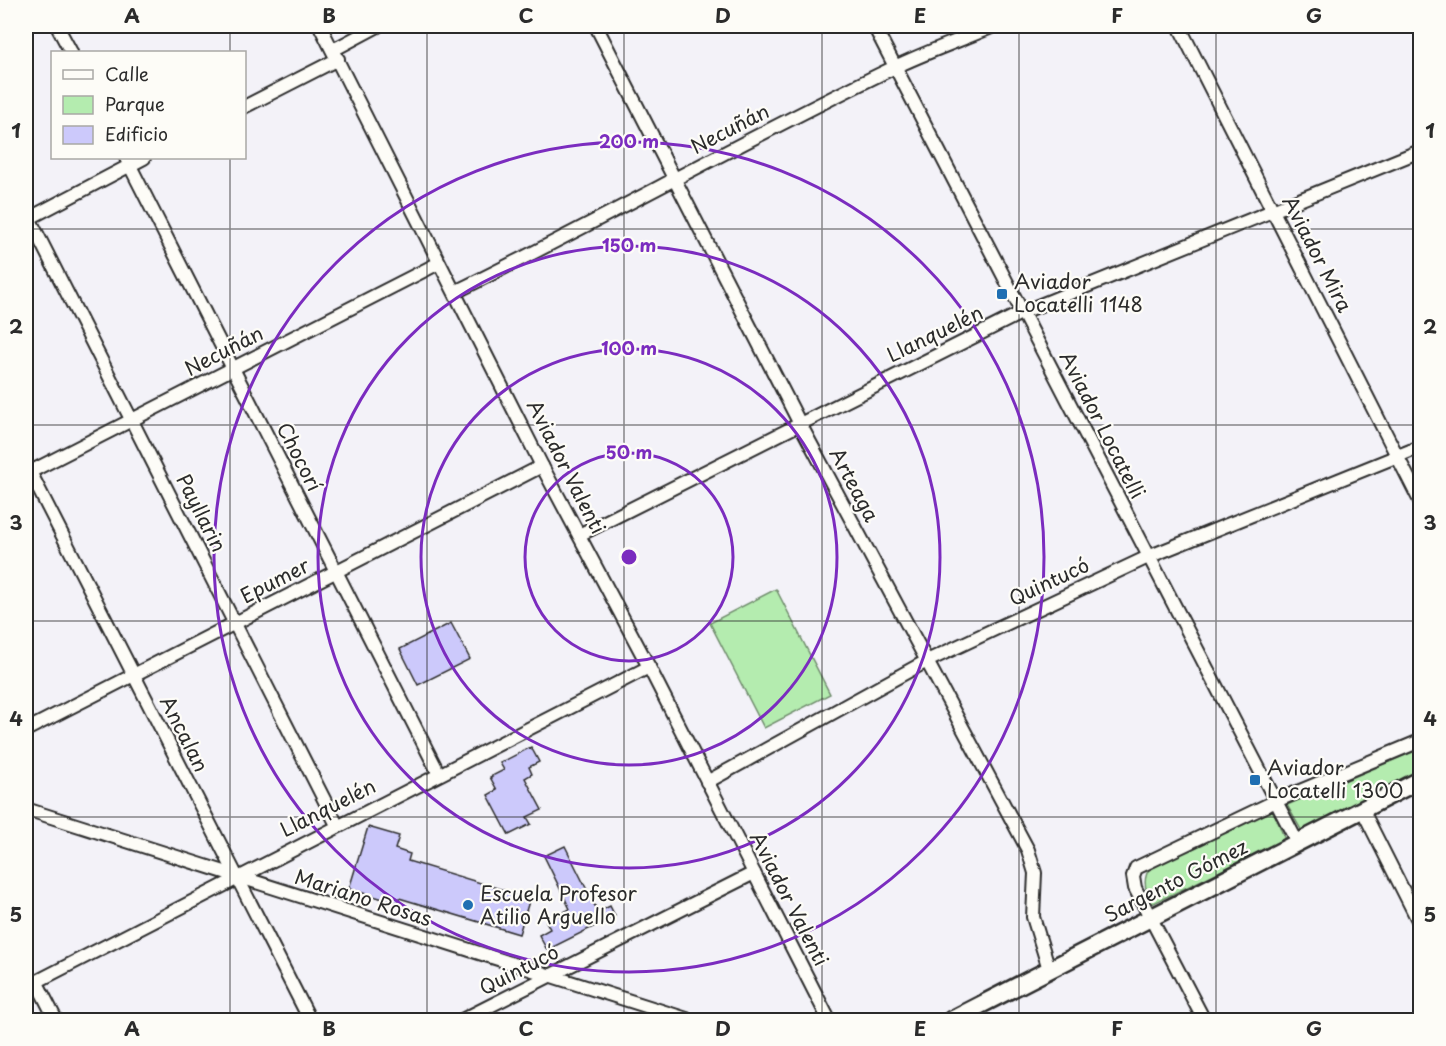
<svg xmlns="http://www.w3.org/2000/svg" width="1446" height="1046" font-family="'Playpen Sans',sans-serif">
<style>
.green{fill:#b4ecaf;stroke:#708c6d;stroke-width:1.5}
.building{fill:#ccc9fb;stroke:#2b2b2b;stroke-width:1.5}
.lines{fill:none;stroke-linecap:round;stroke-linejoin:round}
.street-casing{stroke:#2b2b2b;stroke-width:16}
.secondary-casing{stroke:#2b2b2b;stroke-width:21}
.street{stroke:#fdfcf7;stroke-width:12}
.secondary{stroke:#fdfcf7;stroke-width:16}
.grid{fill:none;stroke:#2b2b2b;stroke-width:1.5;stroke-opacity:0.55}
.ring{fill:none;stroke:#7b2cbf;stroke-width:3}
.poi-dot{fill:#1f6fb2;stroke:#fdfcf7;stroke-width:2}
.labels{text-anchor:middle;stroke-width:4.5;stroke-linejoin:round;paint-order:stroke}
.street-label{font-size:20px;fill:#2b2b2b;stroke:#fdfcf7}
.poi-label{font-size:20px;fill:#2b2b2b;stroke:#fdfcf7;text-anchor:start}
.centre{fill:#7b2cbf;stroke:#fdfcf7;stroke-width:3}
.ring-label{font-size:18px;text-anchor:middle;font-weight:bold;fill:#7b2cbf;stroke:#fdfcf7;stroke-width:4.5;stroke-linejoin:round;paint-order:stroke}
.neatline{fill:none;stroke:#2b2b2b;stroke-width:2}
.grid-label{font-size:20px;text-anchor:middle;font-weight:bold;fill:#2b2b2b}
</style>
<rect width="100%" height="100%" fill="#f3f2f8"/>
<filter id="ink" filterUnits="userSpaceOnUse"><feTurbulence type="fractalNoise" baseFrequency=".0167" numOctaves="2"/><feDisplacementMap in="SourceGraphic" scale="12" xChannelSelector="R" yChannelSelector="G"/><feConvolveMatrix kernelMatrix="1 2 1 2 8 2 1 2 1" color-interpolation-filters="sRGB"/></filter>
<g filter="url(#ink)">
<!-- green -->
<g class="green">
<polygon points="776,589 830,694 764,728 710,623"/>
<polygon points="1420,749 1420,773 1303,833 1287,805"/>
<path d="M1273,809l12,31 -135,65c-3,-13 -9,-25 0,-37z"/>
</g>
<!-- building -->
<g class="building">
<polygon points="451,623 470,659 418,685 400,649"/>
<polygon points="531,747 539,762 529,767 532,774 525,778 542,810 527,817 531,824 509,835 488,795 497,790 490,777 504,770 500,763"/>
<polygon points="368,827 399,836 395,849 410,854 408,861 530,898 519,934 399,898 397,903 349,889"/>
<polygon points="565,846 598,912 610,906 615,916 547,950 539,935 550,929 546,921 570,909 544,856"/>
</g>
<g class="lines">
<!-- street casing -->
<g class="street-casing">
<g id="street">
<polyline points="57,26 71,52"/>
<polyline points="320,26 542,466 649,667 829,1020"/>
<polyline points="596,26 799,422 1028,850 1035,873 1033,917 1049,969"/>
<polyline points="874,26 1297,842"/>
<polyline points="1179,26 1420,501"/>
<polyline points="333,50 378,26"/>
<polyline points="244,107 338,59"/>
<polyline points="126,158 439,774"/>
<polyline points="29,218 337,825"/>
<polyline points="26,220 144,158"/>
<path d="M455,292c147,-72 290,-153 438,-224 33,-16 68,-28 101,-42"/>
<polyline points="26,464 310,1020"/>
<polyline points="26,474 439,263"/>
<polyline points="579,535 1023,312 1420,151"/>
<polyline points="26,730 542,466"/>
<polyline points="707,782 925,662 1148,557 1420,447"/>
<polyline points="26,809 690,1020"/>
<polyline points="1362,809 1420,924"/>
<polyline points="36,981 56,1020"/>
<polyline points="26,987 649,667"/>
<polyline points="462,1020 754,873"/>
<polyline points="1204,1020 1135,888 1133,876 1136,868 1276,801 1420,741"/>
</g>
</g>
<!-- secondary casing -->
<g class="secondary-casing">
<polyline id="secondary" points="951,1020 1420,780"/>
</g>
<!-- street -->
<use href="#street" class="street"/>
<!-- secondary -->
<use href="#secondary" class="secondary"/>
</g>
</g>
<!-- grid -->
<path class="grid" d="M230,26v26M427,26v994M624,26v994M822,26v994M1019,26v994M1216,26v994M230,158v862M26,229h1394M26,425h1394M26,621h1394M26,817h1394"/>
<!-- distance rings -->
<g class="ring">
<circle cx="629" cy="557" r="104"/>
<circle cx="629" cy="557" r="208"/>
<circle cx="629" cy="557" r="311"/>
<circle cx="629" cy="557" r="415"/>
</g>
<!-- markers -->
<g class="poi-dot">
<rect x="996" y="288" width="12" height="12" rx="3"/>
<rect x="1249" y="774" width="12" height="12" rx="3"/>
<circle cx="468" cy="905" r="6"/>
</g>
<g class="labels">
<!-- street labels -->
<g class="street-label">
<text transform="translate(730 129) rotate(-27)" y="7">Necuñán</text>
<text transform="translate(1317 254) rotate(63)" y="7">Aviador Mira</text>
<text transform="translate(935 334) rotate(-26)" y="7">Llanquelén</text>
<text transform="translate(224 351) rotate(-27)" y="7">Necuñán</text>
<text transform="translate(1102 425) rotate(63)" y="7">Aviador Locatelli</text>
<text transform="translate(299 457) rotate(63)" y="7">Chocorí</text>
<text transform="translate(566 467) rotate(63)" y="7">Aviador Valenti</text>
<text transform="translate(854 485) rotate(62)" y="7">Arteaga</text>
<text transform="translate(201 513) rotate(63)" y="7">Payllarin</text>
<text transform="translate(275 581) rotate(-27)" y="7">Epumer</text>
<text transform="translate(1049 582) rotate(-25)" y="7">Quintucó</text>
<text transform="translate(184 734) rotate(63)" y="7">Ancalan</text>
<text transform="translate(328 808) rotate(-27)" y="7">Llanquelén</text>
<text transform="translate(1176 881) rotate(-27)" y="7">Sargento Gómez</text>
<text transform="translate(363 898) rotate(18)" y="7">Mariano Rosas</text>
<text transform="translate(789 899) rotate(63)" y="7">Aviador Valenti</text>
<text transform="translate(519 970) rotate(-27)" y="7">Quintucó</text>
</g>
<!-- poi labels -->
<g class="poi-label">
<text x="1014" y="289">Aviador<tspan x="1014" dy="23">Locatelli 1148</tspan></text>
<text x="1267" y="775">Aviador<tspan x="1267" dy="23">Locatelli 1300</tspan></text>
<text x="480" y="901">Escuela Profesor<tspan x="480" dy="23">Atilio Arguello</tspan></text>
</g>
</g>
<circle cx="629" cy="557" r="9" class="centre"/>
<g class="ring-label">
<text x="629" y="148">200 m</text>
<text x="629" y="252">150 m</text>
<text x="629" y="355">100 m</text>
<text x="629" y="459">50 m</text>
</g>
<!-- margin -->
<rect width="1446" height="1046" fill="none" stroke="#fdfcf7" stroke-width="66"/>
<!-- legend -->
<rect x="51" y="51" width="195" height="108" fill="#fdfcf7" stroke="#a9a8a5" stroke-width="1.5"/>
<rect x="63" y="70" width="30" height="9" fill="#fdfcf7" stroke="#a9a8a5" stroke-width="1.5"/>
<text x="105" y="81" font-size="18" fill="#2b2b2b">Calle</text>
<rect x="63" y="96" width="30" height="18" fill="#b4ecaf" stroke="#a9a8a5" stroke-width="1.5"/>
<text x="105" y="111" font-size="18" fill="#2b2b2b">Parque</text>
<rect x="63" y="126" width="30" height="18" fill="#ccc9fb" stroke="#a9a8a5" stroke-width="1.5"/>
<text x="105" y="141" font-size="18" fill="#2b2b2b">Edificio</text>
<rect x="33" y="33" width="1380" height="980" class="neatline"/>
<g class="grid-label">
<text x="132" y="23">A</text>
<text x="329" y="23">B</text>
<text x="526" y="23">C</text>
<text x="723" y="23">D</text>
<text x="920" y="23">E</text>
<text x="1117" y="23">F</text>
<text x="1314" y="23">G</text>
<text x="16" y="138">1</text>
<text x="1430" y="138">1</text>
<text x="16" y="334">2</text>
<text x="1430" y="334">2</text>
<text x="16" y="530">3</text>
<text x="1430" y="530">3</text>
<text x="16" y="726">4</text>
<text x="1430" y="726">4</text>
<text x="16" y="922">5</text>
<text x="1430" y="922">5</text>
<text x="132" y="1036">A</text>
<text x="329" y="1036">B</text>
<text x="526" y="1036">C</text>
<text x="723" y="1036">D</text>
<text x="920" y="1036">E</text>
<text x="1117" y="1036">F</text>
<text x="1314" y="1036">G</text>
</g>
</svg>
